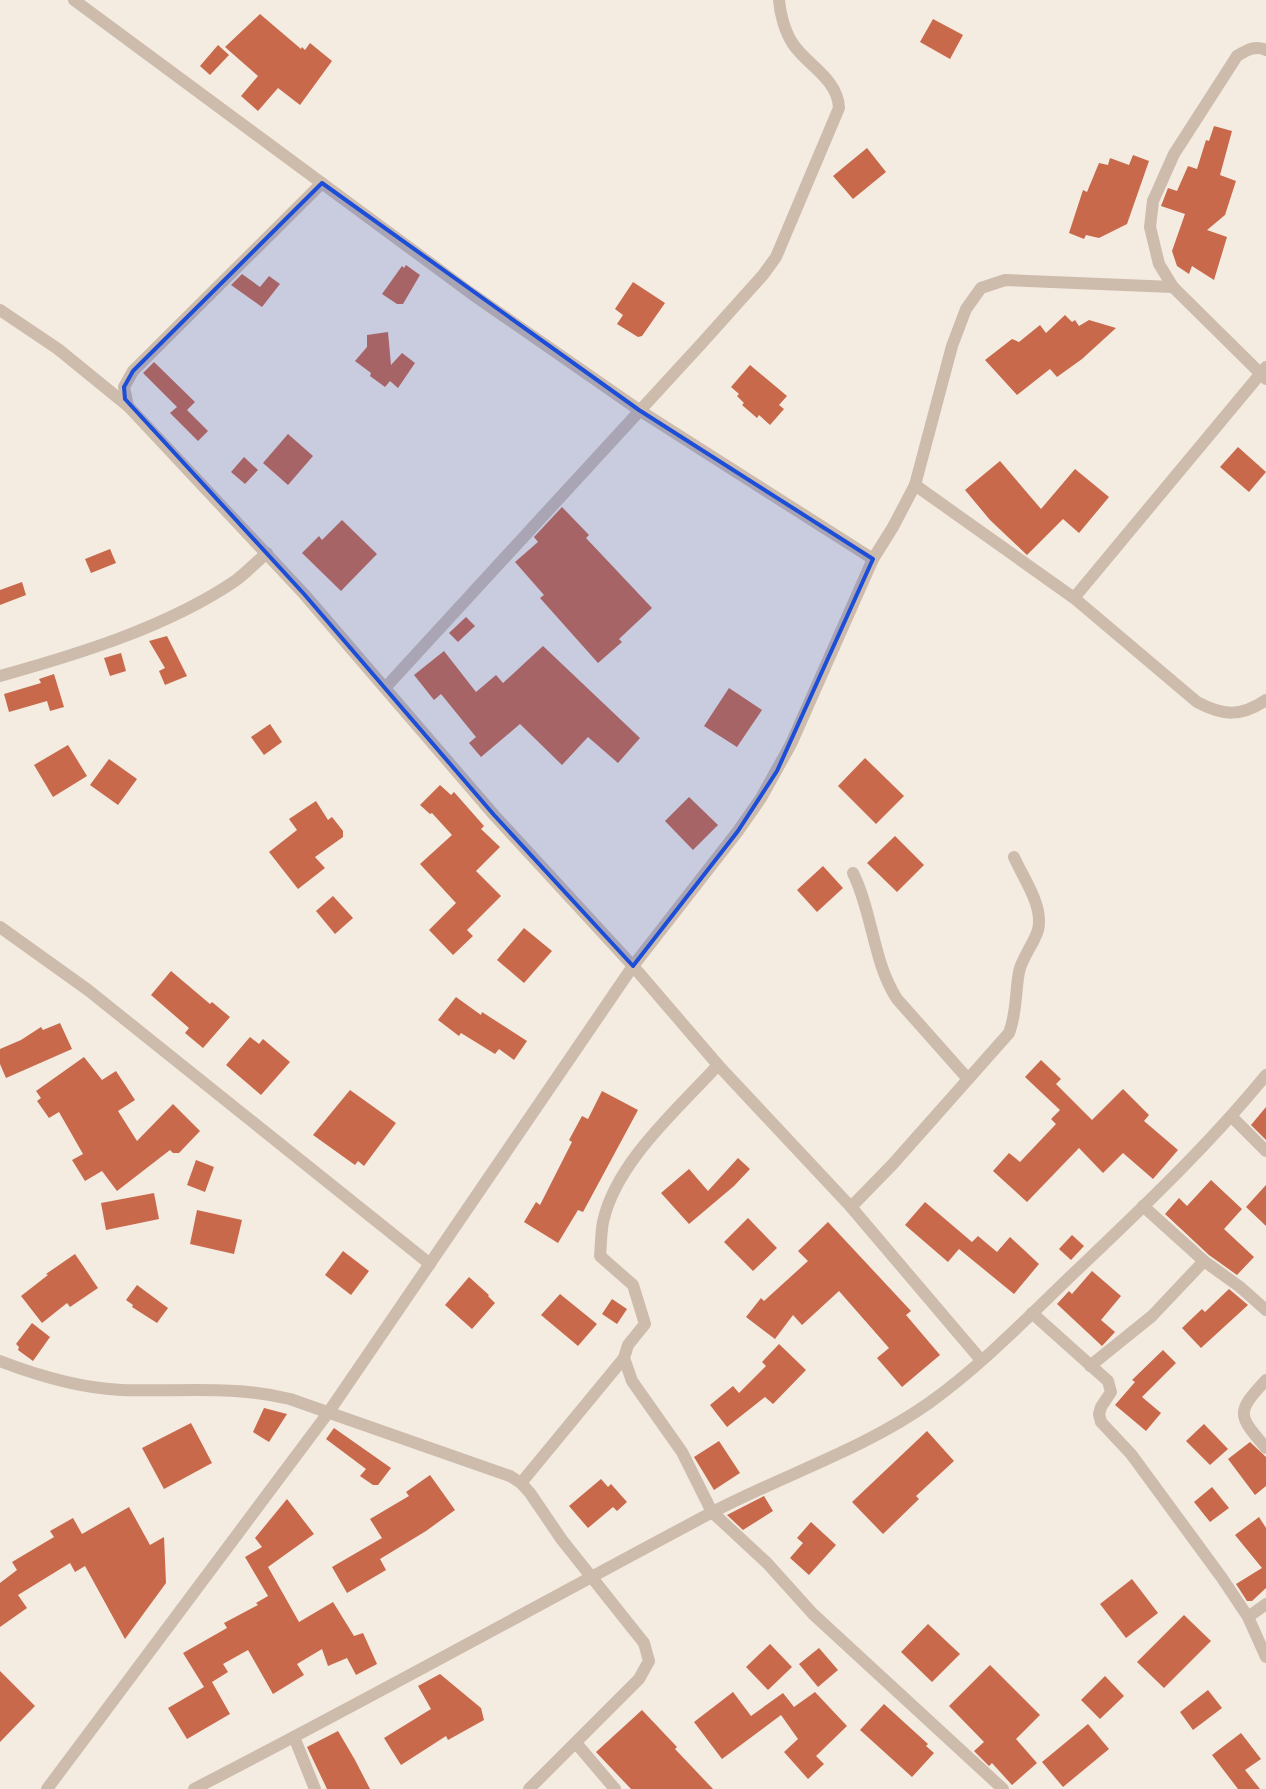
<svg xmlns="http://www.w3.org/2000/svg" width="1266" height="1789" font-family="Cabin,sans-serif">
<style>
.building{fill:#c8694b}
.lines{fill:none;stroke-linecap:round;stroke-linejoin:round}
.minor{stroke:#cdbbac;stroke-width:12}
.tertiary{stroke:#cdbbac;stroke-width:12}
.marked{fill:#1d4ed8;fill-opacity:0.2;stroke:#1d4ed8;stroke-width:4;stroke-linejoin:round}
</style>
<rect width="100%" height="100%" fill="#f4ebe1"/>
<!-- building -->
<g class="building">
<polygon points="260,14 301,49 302,47 305,50 310,43 332,61 300,105 278,88 258,111 241,96 258,76 225,47"/>
<polygon points="933,19 963,35 950,59 920,42"/>
<polygon points="218,45 229,55 210,75 200,66"/>
<polygon points="1214,126 1232,131 1220,175 1236,181 1225,215 1207,230 1227,237 1214,280 1192,266 1189,274 1177,266 1172,251 1185,214 1161,206 1168,188 1177,191 1188,166 1197,169 1206,140 1209,141"/>
<polygon points="867,148 886,172 853,199 833,176"/>
<polygon points="1133,155 1149,161 1127,224 1099,238 1086,235 1084,239 1069,233 1083,190 1087,192 1099,163 1108,165 1110,158 1129,165"/>
<polygon points="406,265 420,275 403,304 397,304 382,294 402,266 404,268"/>
<polygon points="242,274 260,287 269,276 280,284 262,307 231,285"/>
<polygon points="633,282 665,303 642,336 638,337 617,324 623,315 615,309"/>
<polygon points="1065,315 1072,322 1075,320 1079,326 1089,320 1116,328 1082,359 1057,377 1050,369 1017,395 985,360 1012,339 1019,342 1040,325 1046,333"/>
<polygon points="388,332 391,365 402,353 415,363 398,388 390,381 385,387 370,376 371,373 355,361 367,347 367,335"/>
<polygon points="154,362 195,402 187,410 208,431 198,441 170,413 177,407 143,373"/>
<polygon points="750,365 787,396 779,405 784,409 770,425 759,415 757,418 742,405 744,403 737,396 739,394 731,387"/>
<polygon points="288,434 313,456 288,485 263,463"/>
<polygon points="1238,447 1266,472 1249,492 1220,467"/>
<polygon points="244,457 258,470 245,484 231,472"/>
<polygon points="1000,461 1041,509 1075,469 1109,497 1079,533 1063,519 1027,555 990,520 965,490"/>
<polygon points="562,507 589,535 586,538 652,608 619,639 622,642 598,663 540,598 544,595 515,562 538,542 534,537"/>
<polygon points="342,520 377,554 341,591 302,553 319,536 322,540"/>
<polygon points="110,549 116,563 91,573 85,559"/>
<polygon points="22,582 26,595 0,605 0,590"/>
<polygon points="466,617 475,626 458,642 449,633"/>
<polygon points="167,636 187,676 165,685 159,671 165,668 149,641"/>
<polygon points="543,646 640,738 618,763 588,737 562,765 520,724 481,757 469,743 476,737 441,694 434,700 414,675 444,651 476,692 496,675 503,683"/>
<polygon points="121,653 126,671 110,676 104,658"/>
<polygon points="54,674 64,707 50,711 47,701 9,712 4,694 41,683 39,679"/>
<polygon points="729,688 762,710 737,747 704,726"/>
<polygon points="270,724 282,742 264,755 251,737"/>
<polygon points="68,745 87,776 53,797 34,765"/>
<polygon points="865,758 904,796 876,824 838,786"/>
<polygon points="109,759 137,779 118,805 90,785"/>
<polygon points="440,785 451,795 454,792 484,826 481,829 500,847 476,871 501,896 467,930 473,936 453,955 429,930 456,903 420,864 452,835 432,813 430,814 420,805"/>
<polygon points="689,797 718,825 693,850 665,821"/>
<polygon points="316,801 328,820 332,817 343,831 343,837 315,857 325,868 298,889 269,852 297,830 289,819"/>
<polygon points="895,836 924,865 897,892 867,863"/>
<polygon points="823,866 843,888 817,912 797,890"/>
<polygon points="333,896 353,918 335,934 316,911"/>
<polygon points="524,928 552,951 524,983 497,960"/>
<polygon points="171,971 210,1004 212,1002 230,1017 203,1048 185,1033 189,1028 151,995"/>
<polygon points="456,997 481,1015 482,1012 527,1041 514,1060 499,1049 495,1054 461,1033 459,1036 438,1020"/>
<polygon points="60,1023 72,1049 6,1078 0,1064 0,1049 21,1040 41,1027 43,1030"/>
<polygon points="250,1037 259,1044 263,1039 290,1062 261,1095 226,1065"/>
<polygon points="84,1057 102,1080 116,1071 135,1100 118,1111 137,1141 173,1104 200,1131 179,1153 173,1153 170,1150 117,1191 102,1171 85,1181 72,1160 83,1154 59,1112 49,1118 37,1101 41,1098 36,1091"/>
<polygon points="1041,1060 1061,1079 1056,1084 1092,1120 1123,1089 1149,1115 1144,1121 1178,1150 1153,1179 1123,1153 1103,1173 1079,1148 1027,1202 993,1171 1009,1153 1020,1162 1056,1124 1051,1119 1060,1110 1025,1077"/>
<polygon points="350,1090 396,1123 364,1166 358,1161 355,1165 313,1135"/>
<polygon points="602,1091 638,1110 583,1212 578,1210 558,1243 524,1222 536,1202 540,1205 572,1142 569,1140 582,1116 588,1119"/>
<polygon points="1266,1107 1266,1140 1251,1125"/>
<polygon points="738,1158 750,1169 734,1186 689,1224 661,1193 689,1169 708,1191"/>
<polygon points="196,1160 214,1167 205,1192 187,1185"/>
<polygon points="1211,1180 1242,1209 1224,1229 1254,1257 1237,1275 1209,1255 1165,1214 1179,1198 1187,1206"/>
<polygon points="1266,1185 1266,1226 1246,1207"/>
<polygon points="154,1193 159,1219 106,1230 101,1203"/>
<polygon points="925,1202 972,1242 978,1236 997,1252 1010,1237 1039,1264 1014,1294 959,1249 948,1262 905,1225"/>
<polygon points="197,1210 242,1220 234,1254 190,1244"/>
<polygon points="748,1218 777,1248 753,1271 724,1242"/>
<polygon points="828,1222 911,1311 906,1315 940,1355 902,1387 877,1358 889,1348 839,1291 802,1325 793,1315 775,1339 746,1317 761,1298 764,1301 808,1261 798,1251"/>
<polygon points="1072,1235 1084,1246 1071,1260 1059,1249"/>
<polygon points="343,1251 369,1271 351,1295 325,1275"/>
<polygon points="75,1254 98,1288 70,1307 67,1303 42,1323 21,1296 48,1275 46,1274"/>
<polygon points="1092,1271 1121,1296 1101,1320 1115,1332 1102,1346 1057,1304 1069,1291 1072,1294"/>
<polygon points="469,1277 489,1295 488,1296 495,1303 472,1329 445,1305"/>
<polygon points="137,1285 168,1308 157,1323 132,1307 133,1305 126,1300"/>
<polygon points="1229,1289 1248,1305 1201,1348 1182,1328 1202,1309 1205,1312"/>
<polygon points="560,1294 597,1324 578,1346 541,1315"/>
<polygon points="612,1299 627,1309 617,1324 602,1314"/>
<polygon points="32,1323 50,1337 33,1361 18,1350 19,1347 16,1344"/>
<polygon points="779,1344 806,1370 773,1404 765,1397 727,1427 710,1405 733,1386 739,1393 766,1366 762,1362"/>
<polygon points="1163,1350 1176,1363 1142,1397 1161,1413 1146,1431 1115,1405 1135,1382 1132,1380"/>
<polygon points="264,1408 287,1414 269,1442 253,1432"/>
<polygon points="191,1423 212,1463 164,1489 142,1448"/>
<polygon points="1204,1424 1228,1449 1210,1465 1186,1441"/>
<polygon points="334,1428 391,1468 378,1485 373,1485 360,1476 366,1469 326,1439"/>
<polygon points="927,1431 954,1461 916,1496 919,1499 883,1534 852,1502"/>
<polygon points="719,1441 740,1473 714,1490 694,1457"/>
<polygon points="1250,1442 1266,1457 1266,1486 1255,1495 1228,1459"/>
<polygon points="430,1475 455,1510 426,1531 380,1559 386,1570 347,1593 332,1567 382,1538 370,1519 409,1496 406,1492"/>
<polygon points="601,1479 608,1487 611,1484 627,1502 617,1511 613,1507 588,1528 569,1506"/>
<polygon points="1212,1487 1229,1508 1210,1522 1194,1502"/>
<polygon points="764,1496 773,1511 743,1530 727,1515"/>
<polygon points="287,1499 314,1534 268,1567 299,1622 333,1602 354,1636 363,1633 377,1664 356,1675 347,1658 328,1666 322,1649 297,1664 304,1675 273,1694 248,1650 223,1664 228,1672 212,1682 230,1714 187,1739 168,1708 204,1687 183,1653 227,1628 224,1623 258,1605 256,1603 268,1596 245,1557 262,1547 255,1538"/>
<polygon points="129,1507 150,1545 164,1537 166,1583 125,1639 85,1566 75,1572 70,1563 18,1595 27,1608 0,1627 0,1583 17,1570 12,1562 54,1537 50,1531 73,1518 82,1534"/>
<polygon points="1259,1517 1266,1528 1266,1588 1252,1601 1247,1601 1236,1584 1262,1568 1235,1535"/>
<polygon points="811,1522 836,1545 809,1575 790,1558 803,1543 797,1538"/>
<polygon points="1132,1579 1158,1613 1126,1638 1100,1604"/>
<polygon points="1184,1615 1211,1641 1164,1688 1137,1662"/>
<polygon points="928,1624 960,1654 932,1682 901,1652"/>
<polygon points="770,1644 792,1667 768,1690 746,1667"/>
<polygon points="819,1648 838,1670 818,1687 799,1664"/>
<polygon points="990,1665 1040,1715 1016,1739 1037,1763 1012,1785 992,1763 989,1766 974,1751 984,1742 949,1706"/>
<polygon points="0,1671 35,1706 0,1742"/>
<polygon points="440,1674 481,1708 484,1720 448,1740 446,1736 401,1765 384,1738 431,1709 418,1686"/>
<polygon points="1105,1676 1124,1696 1100,1719 1081,1700"/>
<polygon points="1208,1690 1222,1708 1193,1730 1180,1712"/>
<polygon points="733,1692 751,1716 783,1693 794,1707 815,1692 847,1726 816,1756 824,1764 808,1779 784,1752 798,1739 781,1715 722,1759 694,1722"/>
<polygon points="884,1704 928,1744 926,1746 934,1753 912,1777 860,1730"/>
<polygon points="642,1710 677,1747 675,1749 713,1789 631,1789 596,1752"/>
<polygon points="1088,1724 1109,1749 1063,1787 1042,1762"/>
<polygon points="338,1731 355,1760 370,1789 327,1789 307,1747"/>
<polygon points="1241,1733 1261,1759 1245,1770 1260,1789 1238,1789 1212,1755"/>
</g>
<g class="lines">
<!-- minor -->
<g class="minor">
<polyline points="74,0 472,294 639,410 873,559"/>
<path d="M1266,50c-11,-5 -19,0 -29,6l-63,98 -21,47 -3,26 9,37 14,23 93,92"/>
<polyline points="322,183 133,371 124,387 128,406 304,594 494,815 633,966 718,1065 851,1207 981,1360"/>
<polyline points="0,310 58,349 128,406"/>
<polyline points="915,485 952,346 966,309 981,288 1005,280 1173,287"/>
<polyline points="1074,598 1266,367"/>
<path d="M0,676c79,-22 167,-49 235,-95 11,-8 21,-19 32,-28"/>
<path d="M385,688l317,-345 61,-68 13,-18 63,-149c-1,-29 -31,-42 -46,-64 -8,-12 -13,-30 -14,-44"/>
<path d="M853,873c20,41 20,89 44,126l71,80"/>
<polyline points="0,927 88,990 430,1264"/>
<path d="M718,1065c-40,44 -102,97 -115,157 -2,11 -2,23 -3,34l33,29 12,39 -17,21 -4,13 8,23 50,71 30,60 55,51 46,51 190,175"/>
<polyline points="1232,1117 1266,1151"/>
<polyline points="1143,1206 1204,1261 1240,1287 1266,1310"/>
<path d="M851,1207l41,-42 117,-132c8,-20 6,-40 10,-61 3,-15 15,-28 19,-42 6,-24 -15,-52 -24,-73"/>
<polyline points="1032,1313 1108,1381 1111,1392 1101,1407 1099,1414 1101,1422 1131,1454 1222,1578 1248,1617 1266,1657"/>
<path d="M0,1361c39,15 80,27 122,29 57,2 111,-5 168,9l220,77 11,7 9,10 32,47 82,103 5,18 -10,18 -110,110"/>
<polyline points="1090,1366 1152,1316 1204,1261"/>
<path d="M1266,1380c-31,33 -28,35 0,68"/>
<polyline points="521,1483 624,1358"/>
<polyline points="1248,1617 1266,1604"/>
<polyline points="294,1737 315,1789"/>
<polyline points="576,1743 615,1789"/>
<path d="M47,1789l281,-376 305,-447 105,-135 23,-33 30,-54 82,-185 20,-32 22,-42 159,113 123,104c26,14 44,15 69,-2"/>
</g>
<!-- tertiary -->
<path class="tertiary" d="M194,1789c173,-89 342,-183 513,-274 73,-39 154,-64 222,-112 53,-38 99,-86 146,-131 66,-63 133,-126 191,-197"/>
</g>
<!-- marked area -->
<path class="marked" d="M322,183l317,227 234,149 -96,212 -39,60 -105,135 -139,-151 -190,-221 -179,-195 -1,-12 9,-16z"/>
</svg>
